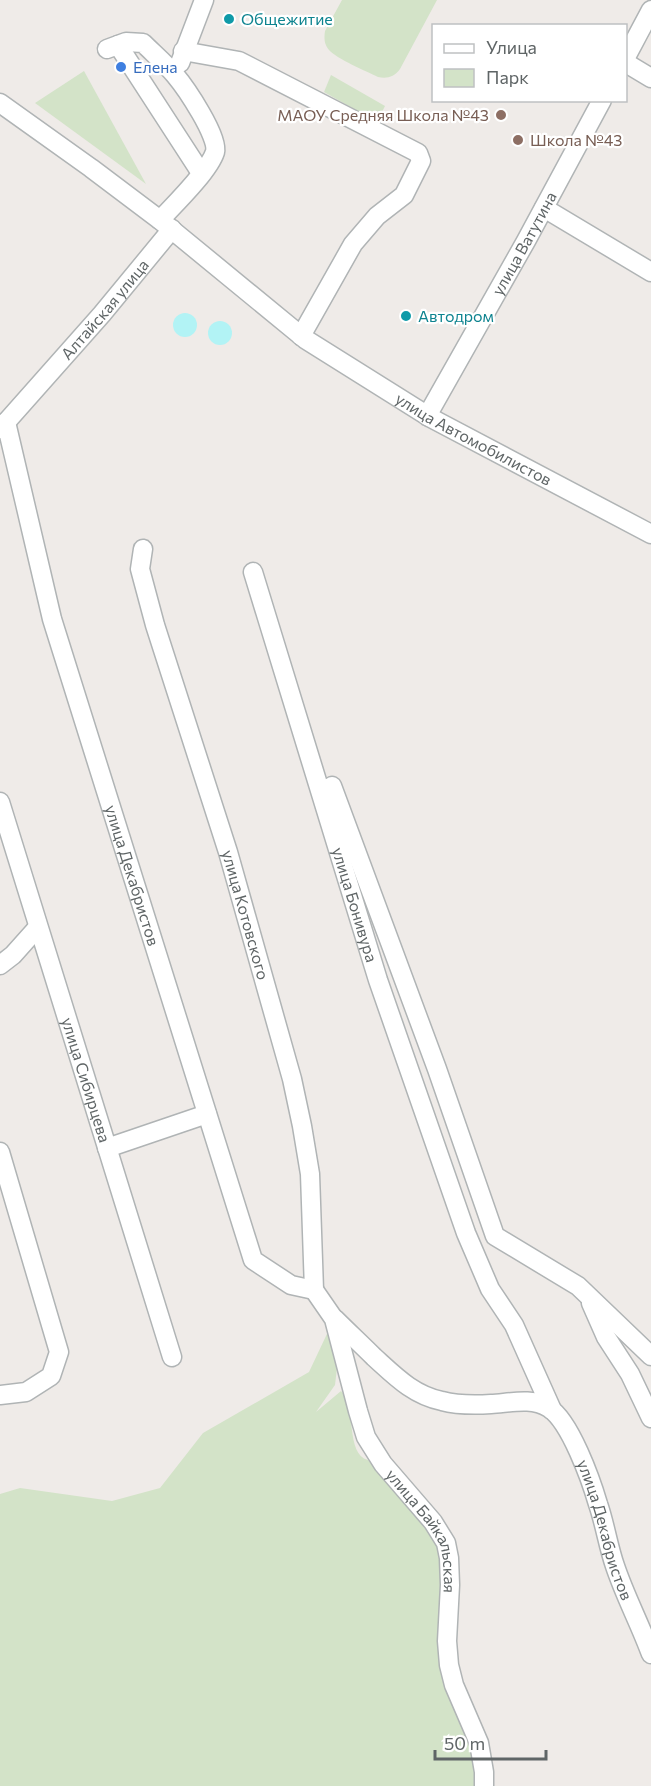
<svg xmlns="http://www.w3.org/2000/svg" width="651" height="1786" font-family="Commissioner,sans-serif">
<style>
.green{fill:#d3e3c8}
.water{fill:#b2f3f5}
.lines{fill:none;stroke-linecap:round;stroke-linejoin:round}
.minor-casing{stroke:#b0b4b5;stroke-width:21}
.minor{stroke:#fff;stroke-width:18}
.culture-dot{fill:#0f9aa8;stroke:#fff;stroke-width:2}
.shop-dot{fill:#3f7fe0;stroke:#fff;stroke-width:2}
.education-dot{fill:#8d6e63;stroke:#fff;stroke-width:2}
.labels{text-anchor:middle;stroke-width:4.5;stroke-linejoin:round;paint-order:stroke}
.culture-label{font-size:16px;fill:#0d838f;stroke:#fff;text-anchor:start}
.shop-label{font-size:16px;fill:#366cbe;stroke:#fff;text-anchor:start}
.education-label{font-size:16px;fill:#785e54;stroke:#fff;text-anchor:end}
.street-label{font-size:16px;fill:#5f6566;stroke:#fff}
</style>
<rect width="100%" height="100%" fill="#efebe8"/>
<!-- green -->
<g class="green">
<path d="M342,0h95l-37,69c-6,8 -13,10 -22,8 -12,-6 -41,-18 -49,-27 -5,-6 -5,-12 -4,-19z"/>
<polygon points="84,71 146,184 35,103"/>
<polygon points="331,75 385,106 377,122 324,92"/>
<path d="M334,1319l3,49 -2,17 -19,27 25,-21c16,16 4,63 27,69l27,28 47,60 -2,80 31,112 8,46h-479v-292l20,-6 92,13 48,-13 43,-55 106,-61z"/>
</g>
<!-- water -->
<g class="water">
<circle cx="185" cy="325" r="12"/>
<circle cx="220" cy="333" r="12"/>
</g>
<g class="lines">
<!-- minor casing -->
<g class="minor-casing">
<g id="minor">
<polyline points="118,45 201,173"/>
<path d="M107,49l19,-7 17,1c10,10 23,21 32,32 11,13 44,62 40,77 -6,19 -40,52 -55,68"/>
<polyline points="183,51 239,61 418,153 421,161 404,195 377,216 353,244 301,336"/>
<polyline points="626,57 651,10"/>
<polyline points="180,63 204,0"/>
<polyline points="626,63 651,78"/>
<path id="s1" d="M0,103l91,65 69,52 145,119 126,79 220,116"/>
<polyline points="544,208 651,272"/>
<path id="s2" d="M427,416l99,-175 76,-141"/>
<path id="s3" d="M6,422l46,197 201,641 38,25 23,5"/>
<path id="s4" d="M0,429l102,-115 70,-85"/>
<path id="s5" d="M143,549l-3,20 15,56 73,227 64,227 10,47 8,48 4,116"/>
<path id="s6" d="M253,572l125,408 88,253 24,56 24,36 38,85"/>
<polyline points="332,786 437,1069 495,1236 578,1286 651,1356"/>
<path id="s7" d="M0,802l172,555"/>
<polyline points="0,965 13,955 38,927"/>
<polyline points="107,1148 207,1114"/>
<polyline points="0,1152 59,1352 51,1376 26,1392 0,1395"/>
<path id="s8" d="M314,1290l20,29 24,92 8,26 17,27 50,58 13,21 3,15 1,27 -3,56 2,24 5,20 25,58 5,29v14"/>
<polyline points="591,1303 606,1337 630,1374 651,1418"/>
<path id="s9" d="M335,1319c13,13 26,25 39,38 21,19 39,38 68,44 15,4 33,4 49,3 19,-1 41,-7 58,4 21,13 42,72 49,96 7,20 10,42 17,62 10,30 25,58 36,88"/>
</g>
</g>
<!-- minor -->
<use href="#minor" class="minor"/>
</g>
<!-- markers -->
<g class="culture-dot">
<circle cx="229" cy="19" r="6"/>
<circle cx="406" cy="316" r="6"/>
</g>
<circle class="shop-dot" cx="121" cy="67" r="6"/>
<g class="education-dot">
<circle cx="501" cy="115" r="6"/>
<circle cx="518" cy="140" r="6"/>
</g>
<g class="labels">
<!-- culture labels -->
<g class="culture-label">
<text x="241" y="25">Общежитие</text>
<text x="418" y="322">Автодром</text>
</g>
<!-- shop labels -->
<g class="shop-label">
<text x="133" y="73">Елена</text>
</g>
<!-- education labels -->
<g class="education-label">
<text x="489" y="121">МАОУ Средняя Школа №43</text>
<text x="530" y="146" text-anchor="start">Школа №43</text>
</g>
<!-- street labels -->
<g class="street-label">
<text dy="6" stroke="none"><textPath href="#s2" startOffset="198">улица Ватутина</textPath></text>
<text dy="6" stroke="none"><textPath href="#s4" startOffset="159">Алтайская улица</textPath></text>
<text dy="6" stroke="none"><textPath href="#s1" startOffset="582">улица Автомобилистов</textPath></text>
<text dy="6" stroke="none"><textPath href="#s3" startOffset="471">улица Декабристов</textPath></text>
<text dy="6" stroke="none"><textPath href="#s6" startOffset="348">улица Бонивура</textPath></text>
<text dy="6" stroke="none"><textPath href="#s5" startOffset="382">улица Котовского</textPath></text>
<text dy="6" stroke="none"><textPath href="#s7" startOffset="291">улица Сибирцева</textPath></text>
<text dy="6" stroke="none"><textPath href="#s9" startOffset="381">улица Декабристов</textPath></text>
<text dy="6" stroke="none"><textPath href="#s8" startOffset="270">улица Байкальская</textPath></text>
</g>
</g>
<!-- legend -->
<rect x="432" y="24" width="195" height="78" fill="#ffffff" stroke="#bfc1c2" stroke-width="1.5"/>
<rect x="444" y="44" width="30" height="9" fill="#ffffff" stroke="#bfc1c2" stroke-width="1.5"/>
<text x="486" y="54" font-size="18" fill="#5f6566">Улица</text>
<rect x="444" y="69" width="30" height="18" fill="#d3e3c8" stroke="#bfc1c2" stroke-width="1.5"/>
<text x="486" y="84" font-size="18" fill="#5f6566">Парк</text>
<!-- scale -->
<path d="M435 1750v9h111v-9" fill="none" stroke="#5f6566" stroke-width="3"/>
<text x="444" y="1750" font-size="18" fill="#5f6566" stroke="#ffffff" stroke-width="4.5" paint-order="stroke">50 m</text>
</svg>
